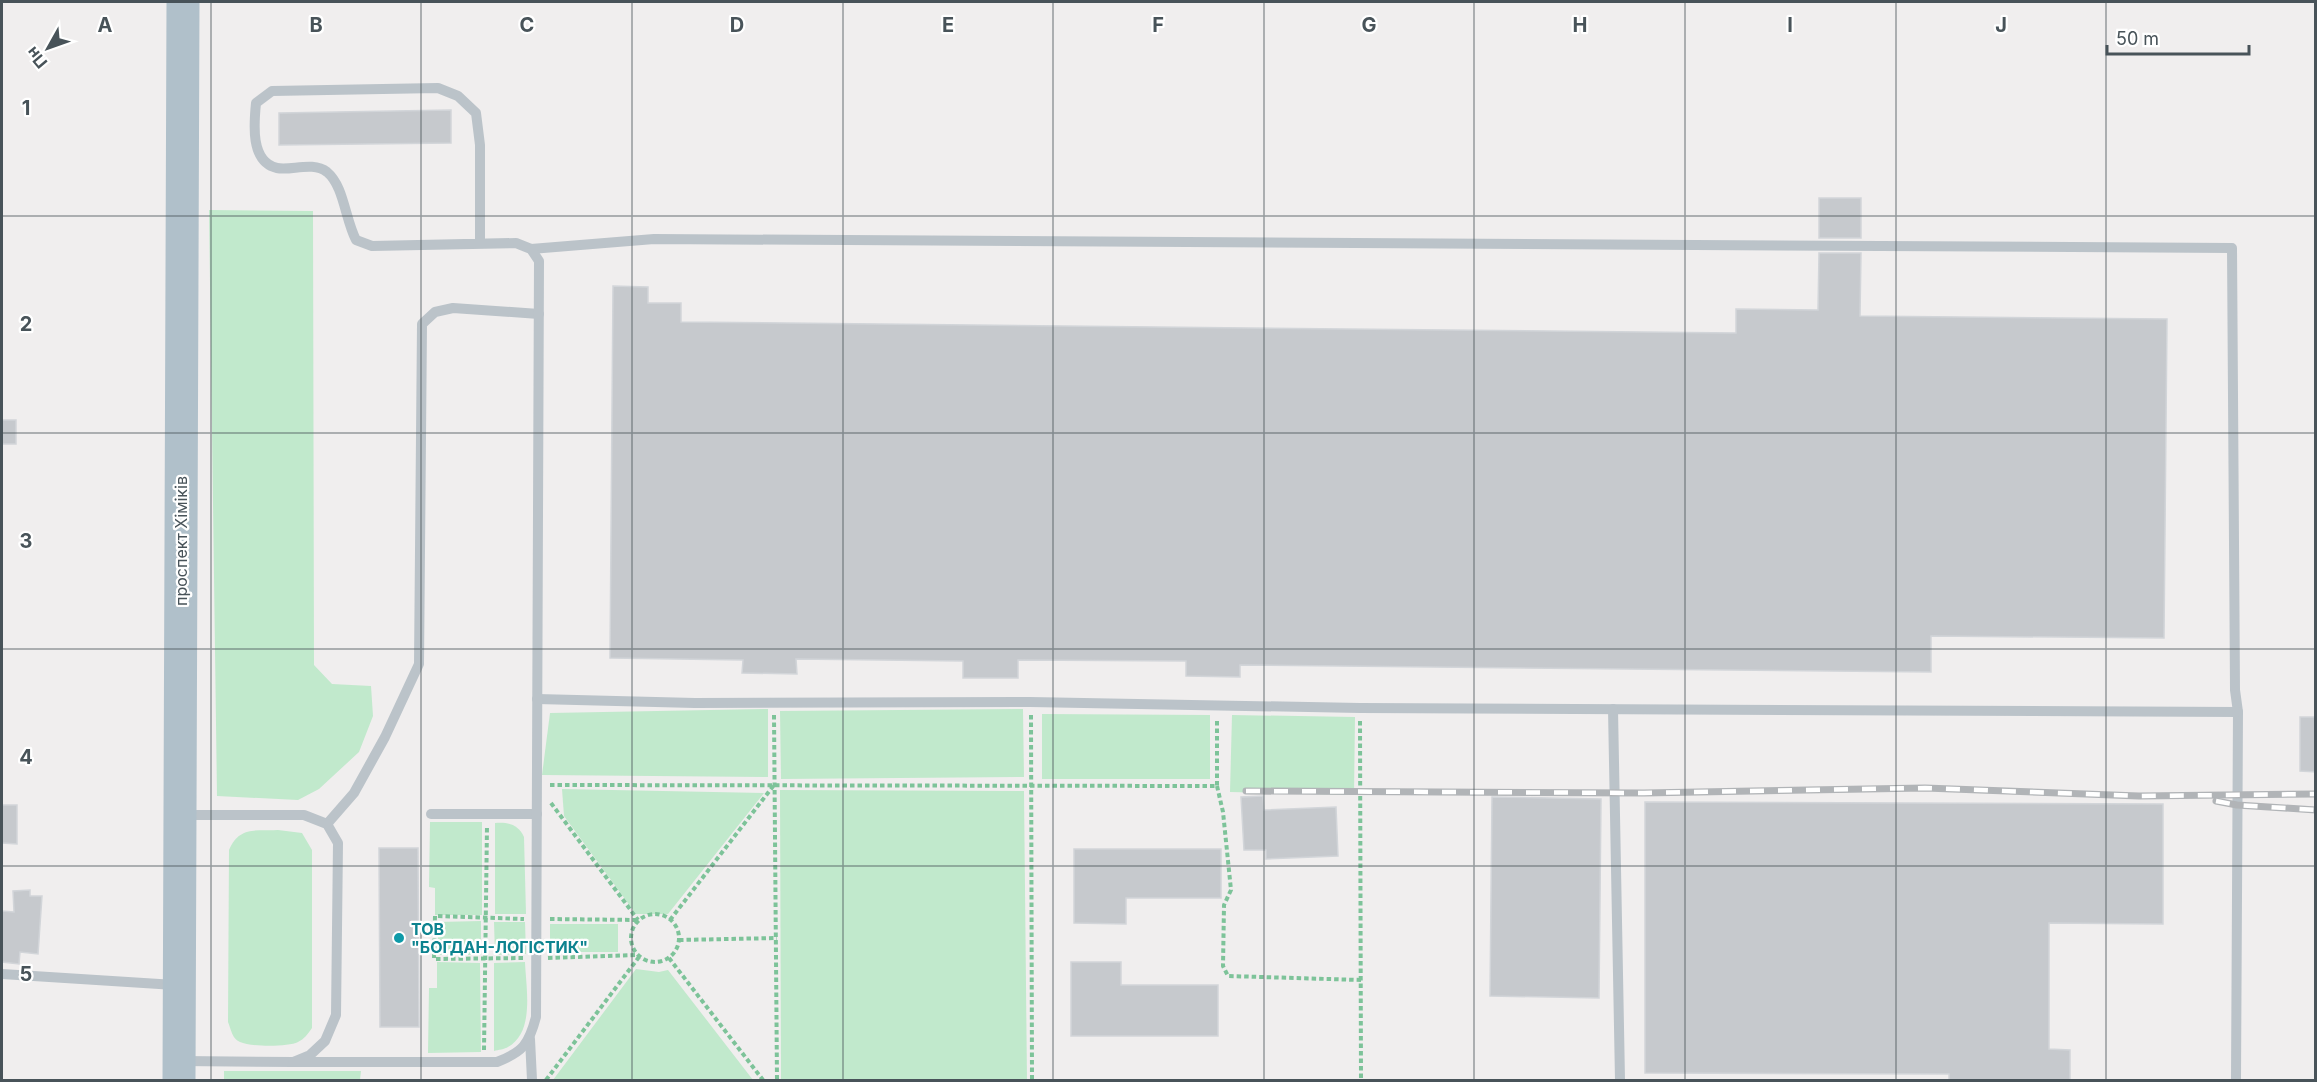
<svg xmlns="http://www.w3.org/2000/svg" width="2317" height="1082" font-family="Inter,sans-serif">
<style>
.green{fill:#c1e9cc}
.building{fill:#c6c9cd;stroke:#d2d5d9;stroke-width:1.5}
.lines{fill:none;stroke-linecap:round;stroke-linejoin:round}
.path{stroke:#7dc399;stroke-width:4;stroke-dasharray:4.5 3;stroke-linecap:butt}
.lane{stroke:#bbc3c9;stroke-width:10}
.primary{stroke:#b0c0ca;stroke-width:33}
.rail-casing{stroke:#b1b4b7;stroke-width:7}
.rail{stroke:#fff;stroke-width:4.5;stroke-dasharray:14;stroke-linecap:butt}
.grid{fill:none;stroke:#485359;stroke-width:1.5;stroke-opacity:0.55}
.culture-dot{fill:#0f9aa8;stroke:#fff;stroke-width:2}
.labels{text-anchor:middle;stroke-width:4.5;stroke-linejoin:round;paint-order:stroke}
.street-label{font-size:16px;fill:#485359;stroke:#fff}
.culture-label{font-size:16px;font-weight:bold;fill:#0d838f;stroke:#fff;text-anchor:start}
.grid-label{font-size:20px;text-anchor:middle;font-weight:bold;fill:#485359;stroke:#fff;stroke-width:4.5;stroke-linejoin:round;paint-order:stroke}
</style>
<rect width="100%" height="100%" fill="#f0eeee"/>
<!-- green -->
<g class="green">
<polygon points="209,210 313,211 314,665 332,684 371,686 373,716 359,752 319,789 298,800 217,796"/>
<polygon points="768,709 768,777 542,775 550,713"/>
<polygon points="1023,709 1024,777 781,779 780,711"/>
<polygon points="1042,714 1210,715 1210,779 1042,779"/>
<polygon points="1232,715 1355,717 1354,795 1230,792"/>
<polygon points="562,789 764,793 668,914 636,914 564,816"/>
<polygon points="780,790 1024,791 1027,1080 781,1080"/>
<polygon points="430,822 482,822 482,915 435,915 435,888 429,887"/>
<path d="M495,823c13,-1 23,1 29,14l2,77h-31z"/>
<path d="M278,830l24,3 10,17v178c-4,6 -8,11 -14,14 -10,5 -47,5 -58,0 -8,-3 -9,-13 -12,-20l1,-172c10,-24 27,-19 49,-20z"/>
<polygon points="481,921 481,955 438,955 438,922"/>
<polygon points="494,922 525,922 526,954 495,955"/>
<rect x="550" y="924" width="68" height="28"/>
<polygon points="437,962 480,963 481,1052 428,1053 429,988 437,988"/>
<path d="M525,962c1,26 10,70 -17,85 -3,2 -10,3 -14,4v-88z"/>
<polygon points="636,969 659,972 668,970 753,1080 553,1080"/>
<polygon points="224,1071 361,1071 360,1080 224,1080"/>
</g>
<!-- building -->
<g class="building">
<polygon points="451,110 451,143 279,145 279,113"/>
<rect x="1819" y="198" width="42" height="40"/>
<polygon points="1819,253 1861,253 1860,316 2167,319 2164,638 1931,636 1931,672 1240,665 1240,677 1186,676 1186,661 1018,660 1018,678 963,678 963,661 796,659 797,674 742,673 743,660 610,658 613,286 648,287 648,303 681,303 681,322 1736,333 1736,309 1818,310"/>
<rect x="2" y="420" width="14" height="24"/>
<polygon points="2300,717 2316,717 2316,772 2300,771"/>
<polygon points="1263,796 1264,810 1336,807 1338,856 1266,859 1266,850 1244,850 1241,797"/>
<polygon points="1492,797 1601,799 1599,998 1490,996"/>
<polygon points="1645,802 2163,804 2163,924 2049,923 2049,1049 2070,1050 2070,1080 1949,1080 1949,1074 1645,1073"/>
<polygon points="2,805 17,805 17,844 2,843"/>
<polygon points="379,848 418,848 419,1027 380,1027"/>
<polygon points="1074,849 1221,849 1221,898 1126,898 1126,924 1074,923"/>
<polygon points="30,890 30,896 42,896 38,954 20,952 19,964 2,962 2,911 14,912 13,891"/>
<polygon points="1071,962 1121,962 1121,985 1218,985 1218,1036 1071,1036"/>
</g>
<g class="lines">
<!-- path -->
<g class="path">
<polyline points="774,715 777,1080"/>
<polyline points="1031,715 1032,1080"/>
<polyline points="1360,721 1361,1080"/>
<polyline points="550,785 1217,786 1217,720"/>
<polyline points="1217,786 1223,812 1231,890 1224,905 1223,966 1228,976 1361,980"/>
<polyline points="551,803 638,920"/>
<circle cx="655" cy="938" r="24"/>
<polyline points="550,919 639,920"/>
<polyline points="670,920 774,785"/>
<polyline points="679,940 777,938"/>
<polyline points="523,958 434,959 435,916 524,919"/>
<polyline points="548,958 637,955"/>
<polyline points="669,958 763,1080"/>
<polyline points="484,1050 487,826"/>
<polyline points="546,1080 639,957"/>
</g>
<!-- lane -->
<g class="lane">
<polyline points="531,249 654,239 2232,248 2235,690 2238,712 2236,1080"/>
<polyline points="537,699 695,703 1030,702 1360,708 2238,712"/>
<polyline points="1613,709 1620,1080"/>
<polyline points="431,814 537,814"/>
<polyline points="327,824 354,793 385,737 419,664 422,324 435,312 453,308 539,314"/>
<polyline points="2,974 175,985"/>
<polyline points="530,1039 532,1080"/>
<polyline points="182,1061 293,1062 310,1055 325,1041 336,1015 338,843 327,824 304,815 184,815"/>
<path d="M293,1062h204c26,-10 32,-18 39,-45l3,-756 -8,-12 -15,-6 -144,3 -16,-6c-11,-21 -12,-54 -29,-68 -14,-11 -36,-1 -50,-4 -27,-6 -23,-45 -21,-65l16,-12 166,-3 20,8 18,17 4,32v99"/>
</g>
<!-- primary -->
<polyline class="primary" points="179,1080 183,2"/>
<!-- rail casing -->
<g class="rail-casing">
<g id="rail">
<polyline points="1246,791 1644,793 1925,788 2139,796 2316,794"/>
<polyline points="2216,801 2237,805 2316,810"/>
</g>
</g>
<!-- rail -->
<use href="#rail" class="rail"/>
</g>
<!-- grid -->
<path class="grid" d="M211,2v1078M421,2v1078M632,2v1078M843,2v1078M1053,2v1078M1264,2v1078M1474,2v1078M1685,2v1078M1896,2v1078M2106,2v1078M2,216h2314M2,433h2314M2,649h2314M2,866h2314"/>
<!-- markers -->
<circle class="culture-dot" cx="399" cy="938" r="6"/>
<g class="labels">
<!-- street labels -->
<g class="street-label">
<text transform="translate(181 541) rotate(-90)" y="6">проспект Хіміків</text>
</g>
<!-- culture labels -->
<g class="culture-label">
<text x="411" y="935">ТОВ<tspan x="411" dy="18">"БОГДАН-ЛОГІСТИК"</tspan></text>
</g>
</g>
<g class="grid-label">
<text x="105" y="32">A</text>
<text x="316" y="32">B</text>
<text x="527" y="32">C</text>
<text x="737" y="32">D</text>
<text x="948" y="32">E</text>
<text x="1158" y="32">F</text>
<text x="1369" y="32">G</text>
<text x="1580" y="32">H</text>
<text x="1790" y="32">I</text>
<text x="2001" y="32">J</text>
<text x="26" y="115">1</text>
<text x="26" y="331">2</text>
<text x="26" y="548">3</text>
<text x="26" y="764">4</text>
<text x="26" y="981">5</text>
</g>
<!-- border -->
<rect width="2317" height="1082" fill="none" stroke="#485359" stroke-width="6"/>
<!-- north arrow -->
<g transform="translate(48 48) rotate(230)" stroke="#ffffff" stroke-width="4.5" paint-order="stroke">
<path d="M0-4.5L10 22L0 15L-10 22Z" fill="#485359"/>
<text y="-9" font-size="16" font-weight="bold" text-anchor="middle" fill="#485359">Пн</text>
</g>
<!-- scale -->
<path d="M2107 45v9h142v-9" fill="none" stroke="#485359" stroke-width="3"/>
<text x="2116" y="45" font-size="18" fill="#485359" stroke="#ffffff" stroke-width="4.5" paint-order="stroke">50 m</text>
</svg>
